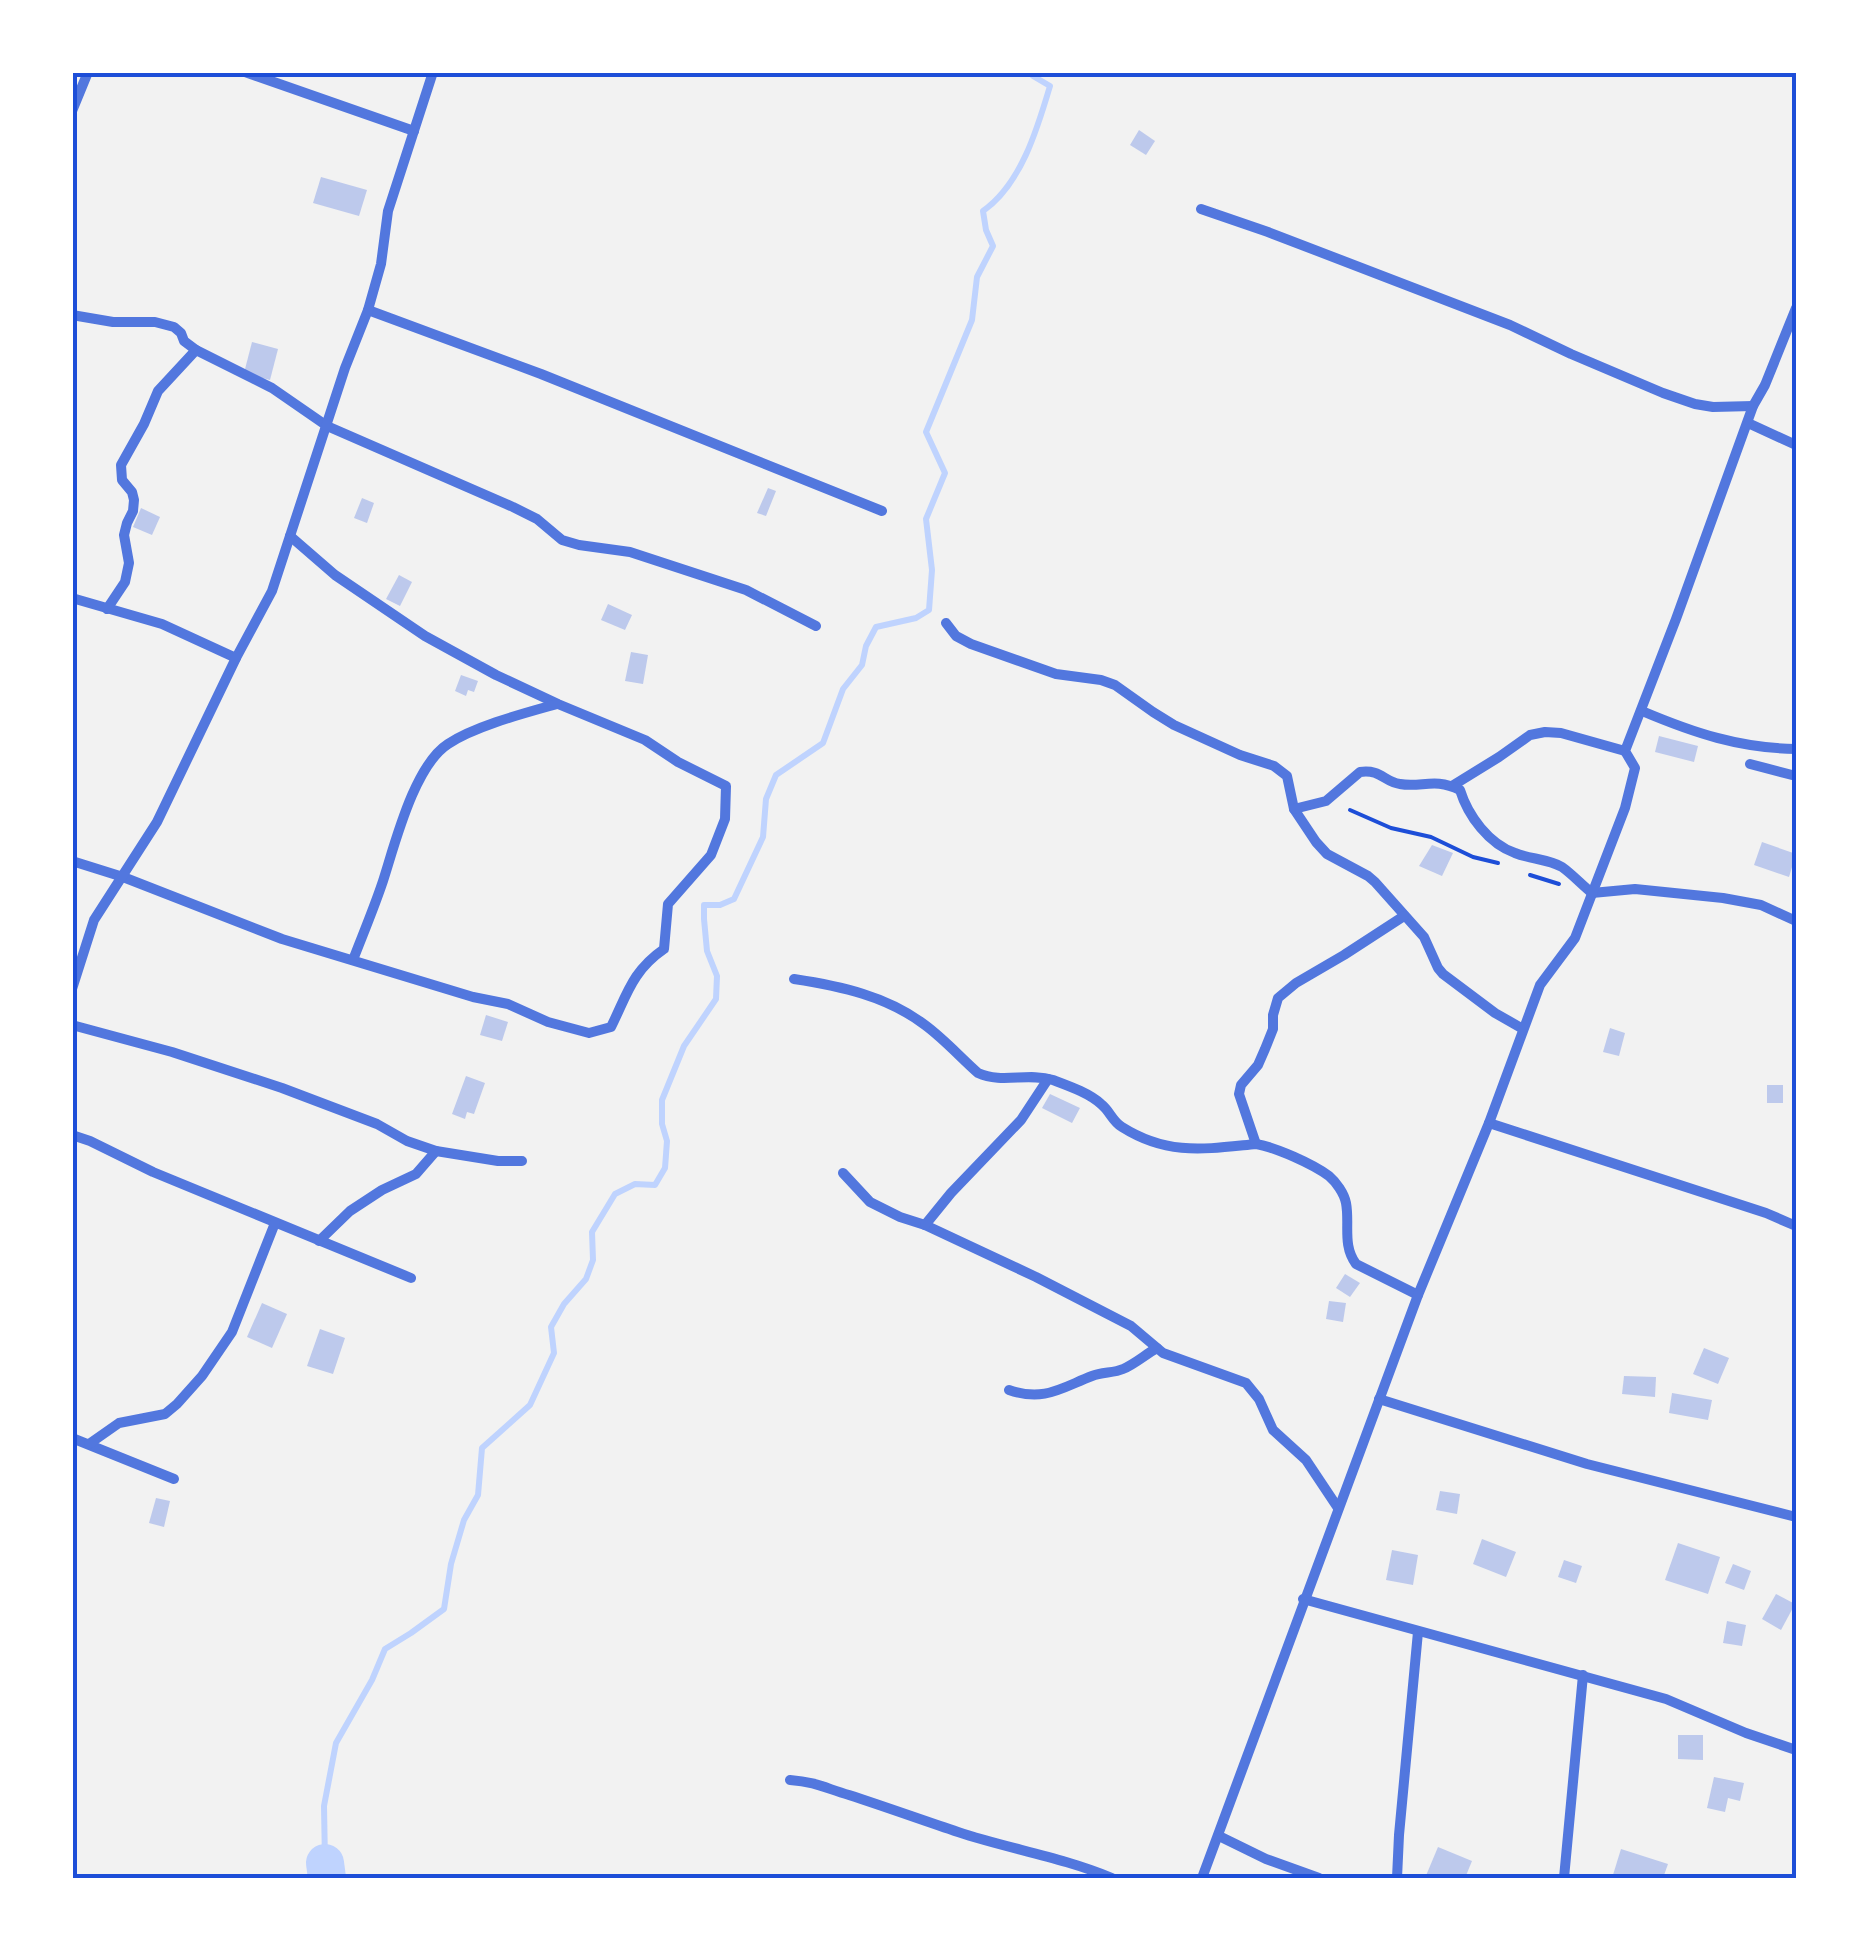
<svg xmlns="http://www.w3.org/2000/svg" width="1869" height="1951" font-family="Commissioner,sans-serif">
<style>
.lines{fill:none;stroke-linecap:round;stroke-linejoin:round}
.stream{stroke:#bfd3fe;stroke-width:6}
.river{stroke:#bfd3fe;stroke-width:38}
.building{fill:#bdc9ec}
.path{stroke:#1d4ed8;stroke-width:4}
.minor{stroke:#5277de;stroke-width:10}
.neatline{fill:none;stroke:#1d4ed8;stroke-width:4}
</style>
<rect width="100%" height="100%" fill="#f2f2f2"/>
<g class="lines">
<!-- stream -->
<path class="stream" d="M325,1863l-1,-57 12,-63 36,-63 13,-31 26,-16 33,-24 7,-45 13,-44 14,-25 4,-47 48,-43 24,-52 -3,-26 13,-23 22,-25 7,-19 -1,-28 23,-38 20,-10 20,1 10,-17 2,-27 -5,-17v-24l22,-54 32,-47 1,-23 -10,-25 -3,-32v-14h16l14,-6 29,-62 3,-38 10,-24 47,-32 20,-54 19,-24 4,-19 10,-19 40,-9 13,-8 3,-40 -6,-51 19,-46 -19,-41 46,-112 5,-43 16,-31 -7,-16 -3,-19c38,-27 54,-81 67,-125l-17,-10 4,-4"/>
<!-- river -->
<polyline class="river" points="325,1863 327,1878"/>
</g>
<!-- building -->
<g class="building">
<polygon points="1139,130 1155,141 1146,155 1130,145"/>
<polygon points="321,177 367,190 359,216 313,203"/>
<polygon points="252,342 278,349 270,380 244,373"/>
<polygon points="768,488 776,491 766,516 757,513"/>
<polygon points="362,498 374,503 367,523 354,518"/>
<polygon points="141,508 160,517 152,535 133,527"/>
<polygon points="399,575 412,582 400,606 386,599"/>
<polygon points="608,604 632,615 625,630 601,620"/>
<polygon points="631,652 648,655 643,684 625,681"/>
<polygon points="461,675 478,681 474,692 468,690 466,696 455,691"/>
<polygon points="1659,736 1698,746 1694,762 1655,752"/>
<polygon points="1762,842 1796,854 1789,877 1754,865"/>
<polygon points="1432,845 1453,853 1442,876 1419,866"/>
<polygon points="486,1015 508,1022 502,1041 480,1035"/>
<polygon points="1610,1028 1625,1033 1619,1056 1603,1052"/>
<polygon points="466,1076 485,1083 474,1114 467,1112 465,1119 452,1114"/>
<rect x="1767" y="1085" width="16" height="18"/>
<polygon points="1050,1094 1080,1108 1072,1123 1042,1108"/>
<polygon points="1345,1274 1360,1283 1350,1297 1336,1288"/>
<polygon points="1329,1301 1346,1303 1343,1322 1326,1319"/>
<polygon points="262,1303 287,1314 272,1348 247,1337"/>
<polygon points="320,1329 345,1338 333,1374 307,1366"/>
<polygon points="1704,1348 1729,1358 1718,1384 1693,1374"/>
<polygon points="1624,1376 1656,1377 1655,1397 1622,1394"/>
<polygon points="1672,1393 1712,1400 1708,1420 1669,1413"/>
<polygon points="1440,1491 1460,1494 1457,1514 1436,1510"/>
<polygon points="156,1498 170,1501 164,1527 149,1523"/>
<polygon points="1482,1539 1516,1552 1506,1577 1473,1564"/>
<polygon points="1678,1543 1720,1557 1708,1594 1665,1580"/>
<polygon points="1392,1550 1418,1555 1413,1585 1386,1580"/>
<polygon points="1564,1560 1582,1566 1576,1583 1558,1577"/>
<polygon points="1733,1564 1751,1571 1744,1590 1725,1583"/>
<polygon points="1776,1594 1795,1604 1781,1630 1762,1619"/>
<polygon points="1727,1621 1746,1625 1742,1646 1723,1643"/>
<polygon points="1678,1735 1703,1735 1703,1760 1678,1759"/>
<polygon points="1714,1777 1744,1783 1740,1801 1728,1798 1725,1812 1707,1808"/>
<polygon points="1438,1847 1472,1861 1465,1878 1425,1878"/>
<polygon points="1621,1849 1668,1864 1663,1878 1612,1878"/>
</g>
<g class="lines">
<!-- path -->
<g class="path">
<polyline points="1350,810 1391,828 1431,837 1473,857 1498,863"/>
<polyline points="1530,875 1559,884"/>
</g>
<!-- minor -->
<g class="minor">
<polyline points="245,72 414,131"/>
<polyline points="72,111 88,72"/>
<polyline points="1201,209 1268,232 1510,325 1571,354 1663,393 1695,404 1713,407 1753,406"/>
<polyline points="368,310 541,374 882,511"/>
<polyline points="72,315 113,322 155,322 174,327 181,333 184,341 196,350 272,388 327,426 513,507 537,519 562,540 579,545 630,552 746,590 816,626"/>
<polyline points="1748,423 1796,445"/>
<polyline points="72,598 162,624 236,658"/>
<polyline points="107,609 125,582 129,563 124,535 127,523 133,511 134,500 132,492 122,480 121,465 144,424 158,391 196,350"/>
<polyline points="946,623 956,636 971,644 1056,674 1101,680 1115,685 1153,712 1174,725 1240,755 1274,766 1287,776 1294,809 1316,842 1327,854 1368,876 1375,882 1424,937 1438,968 1443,974 1495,1013 1523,1029"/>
<path d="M1642,711c52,22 97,37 154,38"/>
<polyline points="1750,764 1796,776"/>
<polyline points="1452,786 1499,757 1530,735 1545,732 1561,733 1625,751"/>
<path d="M1294,809l32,-8 34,-29c21,-3 24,10 40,12 22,4 34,-7 60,6 8,26 29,54 55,63 15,6 33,6 47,14 10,7 20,18 30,26l43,-4 88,9 38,7 35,16"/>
<path d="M72,861l51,16 159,62 191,58 35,7 40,18 41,11 22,-6c16,-32 21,-56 53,-78l4,-45 43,-49 14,-36 1,-33 -48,-24 -33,-22 -87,-36 -62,-29 -71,-39 -90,-61 -45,-39"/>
<path d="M353,960c10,-26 21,-52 30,-79 12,-37 31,-115 65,-137 27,-18 77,-31 109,-40"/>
<path d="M794,979c46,7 93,17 131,46 19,14 35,32 53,48 24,11 50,-1 75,7 16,6 36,13 48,24 9,7 11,17 21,23 46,29 83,22 134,17 19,3 57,20 73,32 7,6 15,17 17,27 4,21 -4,42 10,61l62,31"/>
<polyline points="72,989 94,920 157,822 236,658 272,591 345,368 368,310 381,264 388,211 433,72"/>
<polyline points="72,1025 172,1052 282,1088 377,1124 407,1141 436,1151 498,1161 522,1161"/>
<polyline points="1489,1123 1766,1213 1796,1226"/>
<polyline points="72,1135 90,1141 153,1172 411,1278"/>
<polyline points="1256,1144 1239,1094 1241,1085 1258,1065 1265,1049 1273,1029 1273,1015 1278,998 1296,983 1344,955 1404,916"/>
<polyline points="843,1173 870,1202 900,1217 925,1225 1036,1277 1131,1326 1163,1353 1246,1383 1259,1399 1273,1430 1306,1460 1338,1508"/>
<polyline points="925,1225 951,1193 1021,1120 1048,1079"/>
<polyline points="319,1241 350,1211 382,1190 416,1174 436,1151"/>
<path d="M1009,1390c35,12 52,-2 83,-14 10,-4 22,-3 31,-7 12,-5 23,-15 34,-21"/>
<polyline points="1379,1399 1587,1464 1796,1517"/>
<polyline points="72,1438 174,1479"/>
<polyline points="89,1444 119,1423 165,1414 177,1404 202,1376 232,1332 275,1223"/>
<polyline points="1303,1599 1666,1699 1746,1733 1796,1750"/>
<path d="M790,1780c26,2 35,8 59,15 37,12 73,25 109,37 51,17 104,25 154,46"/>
<polyline points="1219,1836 1266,1859 1319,1878"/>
<polyline points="1202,1878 1418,1295 1489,1123 1540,985 1575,938 1625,808 1635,768 1625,751 1676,619 1753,406 1765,385 1796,308"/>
<polyline points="1397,1878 1399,1835 1418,1632"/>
<polyline points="1564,1878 1583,1675"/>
</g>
</g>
<!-- border -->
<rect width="1869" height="1951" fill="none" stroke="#ffffff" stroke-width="150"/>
<rect x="75" y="75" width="1719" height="1801" class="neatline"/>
</svg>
